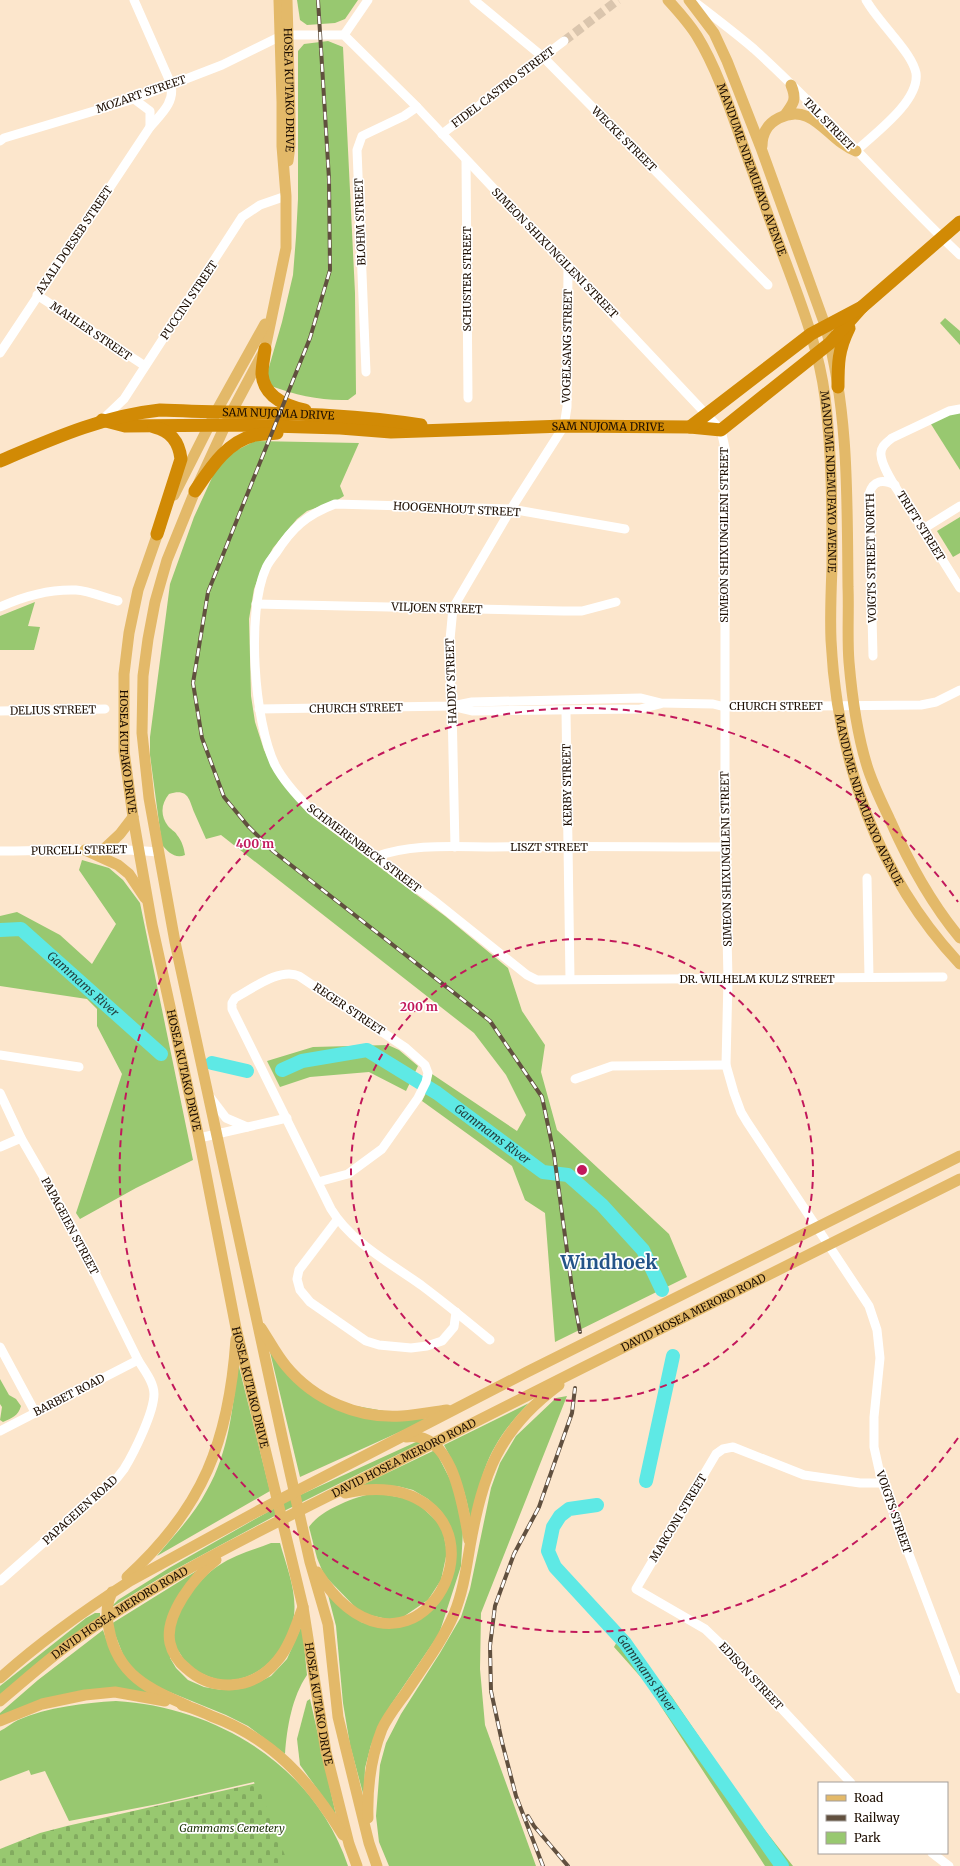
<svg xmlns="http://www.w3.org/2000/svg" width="960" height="1866" font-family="Merriweather,serif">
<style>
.green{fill:#98c870}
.cemetery{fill:url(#cemetery-stones)}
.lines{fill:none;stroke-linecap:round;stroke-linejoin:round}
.river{stroke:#5ee9e5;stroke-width:14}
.minor-tunnel{stroke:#dac5ad;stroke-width:9;stroke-dasharray:9 4.5;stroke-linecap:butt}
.minor{stroke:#fff;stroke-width:9}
.major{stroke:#e3b969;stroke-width:11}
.highway{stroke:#d18a05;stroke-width:13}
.rail-casing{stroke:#61503f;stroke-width:4}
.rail{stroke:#fff;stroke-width:2.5;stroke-dasharray:8;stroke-linecap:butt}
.ring{fill:none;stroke:#c2185b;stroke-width:2;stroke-dasharray:7 5}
.labels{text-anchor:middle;stroke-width:3.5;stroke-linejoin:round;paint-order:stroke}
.street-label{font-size:11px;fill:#1c0d00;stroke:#fff}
.park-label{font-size:11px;font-style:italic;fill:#20360a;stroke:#fff}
.water-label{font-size:12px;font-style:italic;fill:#234140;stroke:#fff}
.town-label{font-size:19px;font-weight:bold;fill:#245488;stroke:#fff}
.centre{fill:#c2185b;stroke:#fff;stroke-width:2}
.ring-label{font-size:12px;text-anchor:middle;font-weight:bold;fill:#c2185b;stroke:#fff;stroke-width:3.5;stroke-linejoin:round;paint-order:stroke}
</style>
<defs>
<pattern id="cemetery-stones" width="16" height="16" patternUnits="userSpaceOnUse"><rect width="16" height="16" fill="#98c870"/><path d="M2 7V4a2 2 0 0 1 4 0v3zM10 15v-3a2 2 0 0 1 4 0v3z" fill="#82ab5f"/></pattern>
</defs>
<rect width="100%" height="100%" fill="#fce6cc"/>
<!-- green -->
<g class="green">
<polygon points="297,0 358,0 345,19 335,23 307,25 300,20"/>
<path d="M328,41l15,6 12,246 1,101 -8,6c-27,1 -52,-5 -77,-14l-4,-12 15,-52 11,-47 3,-38 2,-38v-148l6,-7z"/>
<polygon points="945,318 960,331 960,345 940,323"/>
<polygon points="960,409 960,470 929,421"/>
<path d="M255,441l104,2 -19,43 4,10 -8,5 -29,10 -10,8 -24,29 -11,20 -8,21 -5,30 2,77 4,26 9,28 15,29 32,37 134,100 63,52 14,43 23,34 -4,27 16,58 112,104 18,43 -132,65 -10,-129 -20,-13 -13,-34 -90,-65 6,-12 4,-15 85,57 9,-16 -20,-40 -32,-42 -253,-198 -15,4c-4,-9 -8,-18 -12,-27 -5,-13 -6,-24 -25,-18 -8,10 -9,21 -1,32 2,3 7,5 9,9 5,6 7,13 8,20 -10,4 -17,-3 -23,-10l-12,-90v-18l20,-153 24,-67 22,-48 13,-15z"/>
<polygon points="960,517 960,553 953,557 937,531"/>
<polygon points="35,602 28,626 40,627 34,650 0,650 0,616"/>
<polygon points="82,860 109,868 123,880 140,903 193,1160 136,1188 80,1219 76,1213 122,1074 97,1026 97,1009 87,999 0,986 0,916 17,912 60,935 92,964 116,924 79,870"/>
<polygon points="388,1045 399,1050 418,1066 406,1091 369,1072 310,1077 280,1087 267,1061 313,1047"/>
<polygon points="270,1352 322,1400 424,1418 426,1420 300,1477"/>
<path d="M238,1363l32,128 -113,65c18,-22 37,-41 50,-66 22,-38 26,-84 31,-127z"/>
<path d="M0,1379l9,16 7,4 5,7c-3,10 -9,12 -18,16l-3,-2 2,-13 -2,-3z"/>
<polygon points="567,1396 481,1613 480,1669 485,1725 536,1866 389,1866 379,1842 376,1816 380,1765 386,1743 401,1714 440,1653 461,1617 470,1589 491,1488 500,1463 516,1436 556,1398"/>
<path d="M529,1403c-40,41 -47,66 -58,121 -4,-29 -13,-54 -27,-79z"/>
<polygon points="425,1441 282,1512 165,1575 112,1607 112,1606 118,1600 169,1568 287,1501 416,1442"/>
<polygon points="435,1450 454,1487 463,1530 461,1566 439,1634 390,1706 371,1745 365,1768 364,1797 350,1745 343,1703 336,1626 328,1595 361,1622 374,1626 388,1628 402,1626 424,1615 455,1550 453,1536 449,1524 440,1510 428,1499 413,1490 397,1486 362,1485"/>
<path d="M376,1493l38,7 28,26 5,26 -6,28 -13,20 -25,17 -12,3 -30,-7 -37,-38 -7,-17 -8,-31c11,-17 47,-31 67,-34z"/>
<path d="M271,1543h9c6,22 17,48 14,72 -6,41 -48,81 -91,59 -5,-2 -12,-4 -16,-8 -3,-2 -4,-8 -6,-11 -2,-3 -5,-7 -6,-10 -7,-28 22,-65 43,-79 16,-11 35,-16 53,-23z"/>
<path d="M198,1570l-18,24 -10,64 6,10 12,12 16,7 18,3 18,-1 15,-5 16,-8 16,-17 15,-34 5,50c-15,22 -20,52 -22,79l-37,-28 -22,-11 -76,-31 -23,-19 -16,-41z"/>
<polygon points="95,1613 100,1613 100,1617 0,1696 0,1686 86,1618"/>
<polygon points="103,1630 110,1650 151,1694 124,1690 0,1716 0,1713 38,1680"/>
<polygon points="622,1633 672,1697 749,1810 793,1866 765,1866 660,1705 654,1692 614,1647"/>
<polygon points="310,1699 336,1815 300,1765 297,1739 307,1701"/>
<path d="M116,1701c101,6 199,65 232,165h-63l-31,-84 -96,22 -89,17 -24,-50 -14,4 -2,-5 -29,11v-50c6,-3 12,-8 18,-11 30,-13 66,-17 98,-19z"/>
</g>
<!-- cemetery -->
<polygon class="cemetery" points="257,1783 289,1866 0,1866 0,1849 40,1833 67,1826"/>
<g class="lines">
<!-- river -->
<g class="river">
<path id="s1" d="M0,930l21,-1 140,125"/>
<polyline points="212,1063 247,1071"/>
<path id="s2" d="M282,1070l20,-9 65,-11 70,43 106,79 25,3 34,30 41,45 19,40"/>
<polyline points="646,1481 673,1356"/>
<path id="s3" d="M597,1505l-28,4 -9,7 -7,11 -5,24 7,16 70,76 157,223"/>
</g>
<!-- minor-tunnel -->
<polyline class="minor-tunnel" points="564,41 618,0"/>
<!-- minor -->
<g class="minor">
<polyline points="474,0 543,57 768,285"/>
<path d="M692,0c21,16 42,32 62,49 72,65 136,139 206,206"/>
<polyline points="344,35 368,0"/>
<polyline points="134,99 150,111 150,127"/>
<polyline points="442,134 564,41"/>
<polyline points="0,141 4,138 134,99 222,65 279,37 288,35 344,35 417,107 721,430 725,448 725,847 728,979 726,1065 734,1093 741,1112 747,1122 869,1306 877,1330 880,1358 874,1417 874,1447 882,1483 960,1689"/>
<path d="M856,151c18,-17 64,-50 60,-78 -3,-13 -14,-26 -22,-36 -10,-13 -20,-23 -28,-37"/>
<polyline points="466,160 468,398"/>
<polyline points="37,295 145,366"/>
<path d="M0,353l150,-226c11,-13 25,-24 21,-43l-37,-84"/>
<polyline points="366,372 357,150 362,136 404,116 417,107"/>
<path d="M960,409l-11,2 -57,27c-6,5 -12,9 -11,17 1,14 17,35 24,47 19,28 37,57 55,86"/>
<polyline points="102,420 124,399 242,217 260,205 286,196"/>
<path d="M625,529l-114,-20 -176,-5c-29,11 -43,24 -59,49 -4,5 -8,10 -10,15 -20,44 -12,153 9,197 9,17 22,31 36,45l121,89 95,76 10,5 406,-3"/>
<polyline points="923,529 960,506"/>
<polyline points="256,604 563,611 582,611 616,602"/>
<path d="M0,607c24,-11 49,-18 76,-17 14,1 29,8 42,11"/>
<path d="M873,656l-4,-162c4,-14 14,-15 26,-9"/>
<polyline points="456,707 473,711 640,709 660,704"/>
<polyline points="259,709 452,706 472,702 641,698 661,703 713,704 725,707 921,705 936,702 960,690"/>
<polyline points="0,711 105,709"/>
<polyline points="566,711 570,979"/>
<polyline points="455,847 452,706 449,650 453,608 511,509 564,426 567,407 568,266"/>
<path d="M0,851c52,0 105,-4 158,1"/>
<path d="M375,857c37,-14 81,-10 120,-10 77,-1 153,0 230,0"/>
<polyline points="867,878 869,977"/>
<polyline points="0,1055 79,1067"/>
<polyline points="575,1079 612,1066 726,1065"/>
<path d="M0,1093l21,45 53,92 64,130c6,10 16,22 16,34 0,18 -20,59 -30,75l-7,9 -117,103"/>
<polyline points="210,1097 226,1118 247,1127"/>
<polyline points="199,1138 287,1118"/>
<polyline points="0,1147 21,1138"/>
<path d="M318,1182l30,-8 34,-25 36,-51 8,-16 2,-9 -3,-8 -19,-17 -107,-72c-19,-9 -47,13 -64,22l-3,5v6l99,200c20,33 59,54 90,76 24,18 46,36 69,55"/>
<polyline points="337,1220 299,1270 297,1279 300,1290 310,1302 366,1341 379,1345 411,1348 427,1346 442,1341 454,1327 456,1312"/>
<polyline points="0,1347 35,1412"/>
<polyline points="0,1431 138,1360"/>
<polyline points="851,1783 727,1650 705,1629 636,1589 716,1454 723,1449 733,1447 804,1475 860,1483 882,1483"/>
<polyline points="932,1853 949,1866"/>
</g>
<!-- major -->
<g class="major">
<polyline points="279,0 282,102 282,146 286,196 286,248 265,349 231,413 195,491 167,560 155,602 148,639 143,676 142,733 149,798 175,942 283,1441 310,1562 328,1624 338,1717 369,1843 377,1866"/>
<path id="s4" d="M287,0l3,117v29l-2,15"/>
<path id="s5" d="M668,0c10,11 21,23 29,36 24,39 39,92 55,134 11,31 22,62 34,93 16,43 33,87 39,134 7,56 7,113 7,170 -1,24 -2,49 -1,73 6,120 46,236 129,324"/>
<path d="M689,0l25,33 13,28 34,87 64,177c24,86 22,174 23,262 1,25 -1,50 1,75 3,35 8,73 19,107 6,18 14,34 22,51 19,43 40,82 70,118"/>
<path d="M785,115c9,-12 12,-16 6,-30"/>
<path d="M762,146c0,-13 5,-22 17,-28 34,-17 49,23 77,33"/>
<polyline points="174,495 216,412 265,324"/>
<path id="s6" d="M160,527l-22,63 -9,43 -5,41v77l9,66 19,108 47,213 37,190 67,279 23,145 23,92 8,22"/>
<polyline points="104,849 120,834 133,817"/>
<polyline points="85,850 118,865 129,874 145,898"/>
<path d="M261,1328c8,12 15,26 25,38 28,34 72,53 116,50 15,-1 31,-4 45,-6"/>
<path d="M406,1437c47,-8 57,70 63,103"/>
<path d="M216,1560c-21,16 -52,55 -46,83 2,9 8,19 16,25 27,25 67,22 91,-7 13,-15 19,-36 26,-54"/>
<path d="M317,1572c82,127 181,-14 110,-67 -24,-18 -54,-18 -82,-12"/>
<path d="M127,1577c76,-69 102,-136 109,-238"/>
<path d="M112,1592c-6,13 -6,23 -3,37 8,46 40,60 79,77"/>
<path d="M0,1678c40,-36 85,-68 130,-97l128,-70 269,-139 433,-216"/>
<path id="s7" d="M0,1701c24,-20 47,-41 72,-59 100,-72 213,-123 322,-179 188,-96 378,-189 566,-284"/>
<path d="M182,1705c10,2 20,7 29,11 61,22 99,65 132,119"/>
<polyline points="0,1721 42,1704 85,1695 115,1692 165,1701"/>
<path d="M368,1818c-1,-30 3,-61 14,-89 6,-13 15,-24 23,-35 17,-26 37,-52 49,-80 9,-22 12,-44 16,-68 13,-72 28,-116 89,-161"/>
</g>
<!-- highway -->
<g class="highway">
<path d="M265,349c-1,8 -3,17 -3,25 2,23 24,32 43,36"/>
<path d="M838,387c0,-23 0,-37 11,-59"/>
<path id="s8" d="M102,420l23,6 113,-1 102,3 51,4 173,-6 126,1 31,3 109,-87 32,-36"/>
<path d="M154,427c17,4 25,15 27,32l-24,75"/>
<polyline points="690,427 811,334 862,307 960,222"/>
<path id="s9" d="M0,461c52,-22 103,-45 160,-51 87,4 175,1 261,15"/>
<path d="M195,491c15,-22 31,-49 60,-56 7,-1 14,-1 22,-2"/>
</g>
<!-- rail casing -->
<g class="rail-casing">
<g id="rail">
<polyline points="318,0 329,179 330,270 310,338 208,592 193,683 202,738 224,797 248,826 273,851 490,1021 542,1097 554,1154 572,1288 580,1332"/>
<polyline points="528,1816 534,1826 568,1866"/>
<polyline points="543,1866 516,1796 502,1742 491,1691 490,1646 495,1606 514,1554 539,1507 572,1413 575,1388"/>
</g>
</g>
<!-- rail -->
<use href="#rail" class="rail"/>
</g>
<!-- distance rings -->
<g class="ring">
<circle cx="582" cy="1170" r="231"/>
<path d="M958 1438A462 462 0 1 1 958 902"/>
</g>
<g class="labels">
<!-- street labels -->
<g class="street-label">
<text transform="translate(503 87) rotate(-37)" y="4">FIDEL CASTRO STREET</text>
<text dy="4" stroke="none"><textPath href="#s4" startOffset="90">HOSEA KUTAKO DRIVE</textPath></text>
<text transform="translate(141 94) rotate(-19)" y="4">MOZART STREET</text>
<text transform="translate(829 124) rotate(46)" y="4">TAL STREET</text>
<text transform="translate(624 139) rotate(45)" y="4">WECKE STREET</text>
<text dy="4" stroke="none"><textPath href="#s5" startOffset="191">MANDUME NDEMUFAYO AVENUE</textPath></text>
<text transform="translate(360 222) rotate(-92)" y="4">BLOHM STREET</text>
<text transform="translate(74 240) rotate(-56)" y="4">AXALI DOESEB STREET</text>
<text transform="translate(555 253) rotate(46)" y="4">SIMEON SHIXUNGILENI STREET</text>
<text transform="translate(467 279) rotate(-90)" y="4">SCHUSTER STREET</text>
<text transform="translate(189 300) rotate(-56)" y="4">PUCCINI STREET</text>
<text transform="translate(91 331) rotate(34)" y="4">MAHLER STREET</text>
<text transform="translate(567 346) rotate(-89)" y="4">VOGELSANG STREET</text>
<text dy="4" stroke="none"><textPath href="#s9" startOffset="287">SAM NUJOMA DRIVE</textPath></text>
<text dy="4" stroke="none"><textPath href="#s8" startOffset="507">SAM NUJOMA DRIVE</textPath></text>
<text dy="4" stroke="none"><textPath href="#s5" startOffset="515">MANDUME NDEMUFAYO AVENUE</textPath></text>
<text transform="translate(457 509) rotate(3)" y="4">HOOGENHOUT STREET</text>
<text transform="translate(921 526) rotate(58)" y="4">TRIFT STREET</text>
<text transform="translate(724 535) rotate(-90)" y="4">SIMEON SHIXUNGILENI STREET</text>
<text transform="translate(871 558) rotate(-91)" y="4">VOIGTS STREET NORTH</text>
<text transform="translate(437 608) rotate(2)" y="4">VILJOEN STREET</text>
<text transform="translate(451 681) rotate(-92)" y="4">HADDY STREET</text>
<text x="776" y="710">CHURCH STREET</text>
<text transform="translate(356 708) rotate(-1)" y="4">CHURCH STREET</text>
<text transform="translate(53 710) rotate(-1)" y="4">DELIUS STREET</text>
<text dy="4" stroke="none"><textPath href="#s6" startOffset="230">HOSEA KUTAKO DRIVE</textPath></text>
<text transform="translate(567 785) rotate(-91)" y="4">KERBY STREET</text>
<text dy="4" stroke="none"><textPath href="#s5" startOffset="839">MANDUME NDEMUFAYO AVENUE</textPath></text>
<text x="549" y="851">LISZT STREET</text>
<text transform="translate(364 848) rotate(37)" y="4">SCHMERENBECK STREET</text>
<text transform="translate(79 850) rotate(-1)" y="4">PURCELL STREET</text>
<text transform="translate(726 859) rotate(-91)" y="4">SIMEON SHIXUNGILENI STREET</text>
<text x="757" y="983">DR. WILHELM KULZ STREET</text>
<text transform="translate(349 1009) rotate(34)" y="4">REGER STREET</text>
<text dy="4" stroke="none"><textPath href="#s6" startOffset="554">HOSEA KUTAKO DRIVE</textPath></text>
<text transform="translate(70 1226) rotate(62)" y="4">PAPAGEIEN STREET</text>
<text dy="4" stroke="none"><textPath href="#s7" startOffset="797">DAVID HOSEA MERORO ROAD</textPath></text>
<text dy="4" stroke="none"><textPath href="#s6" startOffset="878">HOSEA KUTAKO DRIVE</textPath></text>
<text transform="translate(69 1395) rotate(-27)" y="4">BARBET ROAD</text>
<text dy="4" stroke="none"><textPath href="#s7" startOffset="473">DAVID HOSEA MERORO ROAD</textPath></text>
<text transform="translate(80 1510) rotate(-42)" y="4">PAPAGEIEN ROAD</text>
<text transform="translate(894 1512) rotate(71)" y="4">VOIGTS STREET</text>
<text transform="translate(678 1518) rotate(-59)" y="4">MARCONI STREET</text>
<text dy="4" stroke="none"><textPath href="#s7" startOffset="149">DAVID HOSEA MERORO ROAD</textPath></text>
<text transform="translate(751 1676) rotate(47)" y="4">EDISON STREET</text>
<text dy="4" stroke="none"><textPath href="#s6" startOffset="1202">HOSEA KUTAKO DRIVE</textPath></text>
</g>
<!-- park labels -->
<g class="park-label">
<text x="232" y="1832">Gammams Cemetery</text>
</g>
<!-- water labels -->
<g class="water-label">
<text dy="4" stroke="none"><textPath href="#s1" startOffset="104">Gammams River</textPath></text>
<text dy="4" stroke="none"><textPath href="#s2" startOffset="239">Gammams River</textPath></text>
<text dy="4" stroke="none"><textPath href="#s3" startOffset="235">Gammams River</textPath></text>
</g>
<!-- town labels -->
<g class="town-label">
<text x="609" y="1269">Windhoek</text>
</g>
</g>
<circle cx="582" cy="1170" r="6" class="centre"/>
<g class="ring-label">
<text x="255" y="848">400 m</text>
<text x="419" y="1011">200 m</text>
</g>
<!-- legend -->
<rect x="818" y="1782" width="130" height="72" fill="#ffffff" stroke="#a49e99"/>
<rect x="826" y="1795" width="20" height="6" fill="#e3b969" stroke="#a49e99"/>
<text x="854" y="1802" font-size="12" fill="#1c0d00">Road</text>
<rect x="826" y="1815" width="20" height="6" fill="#61503f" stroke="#a49e99"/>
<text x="854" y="1822" font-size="12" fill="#1c0d00">Railway</text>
<rect x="826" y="1832" width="20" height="12" fill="#98c870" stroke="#a49e99"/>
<text x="854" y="1842" font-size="12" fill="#1c0d00">Park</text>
</svg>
